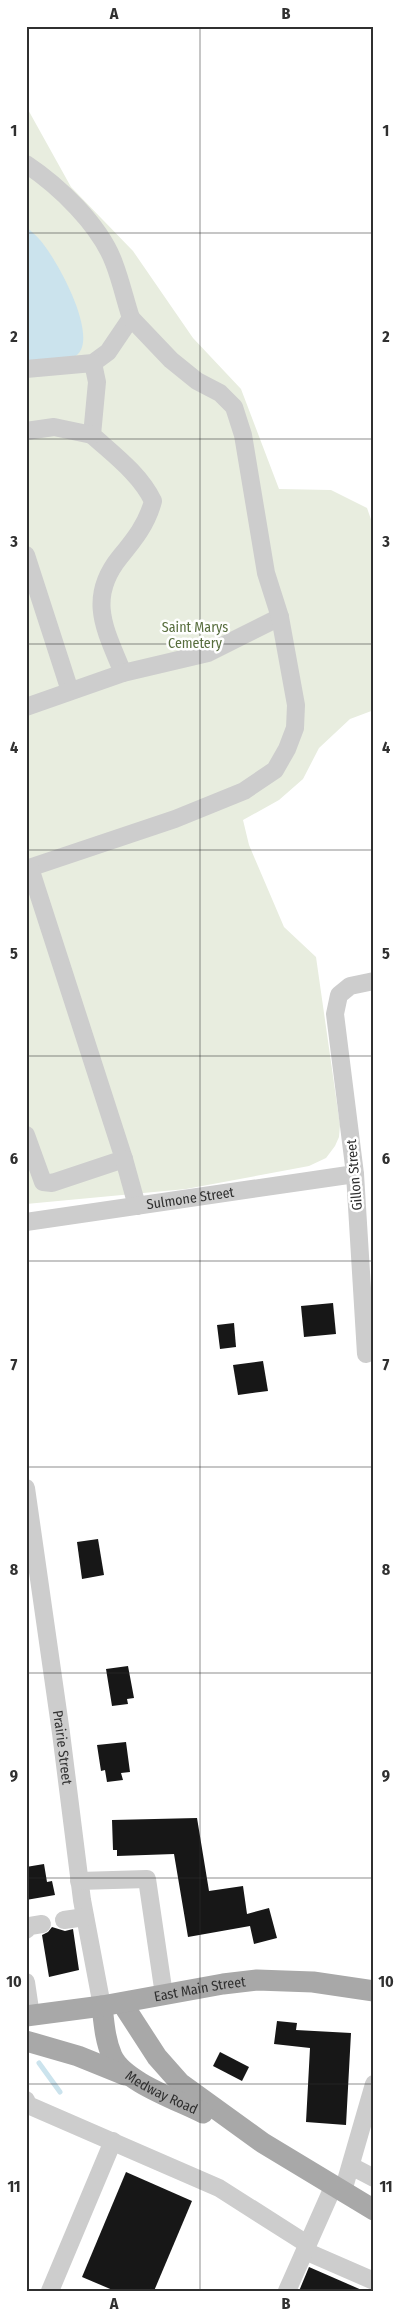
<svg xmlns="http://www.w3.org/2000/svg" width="400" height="2317" font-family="'Fira Sans Condensed',sans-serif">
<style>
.green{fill:#e8eddf}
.water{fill:#cbe3ed}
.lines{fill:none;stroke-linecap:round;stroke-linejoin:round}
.stream{stroke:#cbe3ed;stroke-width:5}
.building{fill:#171717}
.minor{stroke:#cdcdcd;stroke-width:18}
.major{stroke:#a8a8a8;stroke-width:21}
.grid{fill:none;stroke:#303030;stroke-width:1;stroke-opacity:0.55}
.labels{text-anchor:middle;stroke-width:5;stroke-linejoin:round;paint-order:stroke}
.park-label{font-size:14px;fill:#576d3d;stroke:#fff}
.street-label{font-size:14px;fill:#303030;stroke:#fff}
.neatline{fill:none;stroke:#303030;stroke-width:2}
.grid-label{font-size:16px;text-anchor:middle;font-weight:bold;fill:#303030}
</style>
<rect width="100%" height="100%" fill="#fff"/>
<!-- green -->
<polygon class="green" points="26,106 71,187 133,251 193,338 241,389 279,489 331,490 367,508 374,528 374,710 350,719 319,748 303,779 279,800 243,820 249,845 284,927 316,957 340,1125 339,1137 335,1146 326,1158 309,1166 186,1189 26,1204"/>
<!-- water -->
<path class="water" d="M26,227c5,4 10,8 14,13 16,18 58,93 38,114 -8,8 -40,9 -52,10z"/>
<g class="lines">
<!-- stream -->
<polyline class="stream" points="39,2063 60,2092"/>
</g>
<!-- building -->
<g class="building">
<polygon points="333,1303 336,1334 304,1337 301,1306"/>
<polygon points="234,1323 236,1347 220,1349 217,1325"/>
<polygon points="263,1361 268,1391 238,1395 233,1365"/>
<polygon points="98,1539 104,1575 82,1579 77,1542"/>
<polygon points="128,1666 134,1698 127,1699 128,1704 112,1706 106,1669"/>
<polygon points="126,1742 130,1772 121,1773 123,1780 107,1782 105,1770 101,1771 97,1745"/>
<polygon points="197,1818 209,1891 243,1886 247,1914 269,1908 277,1938 254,1944 250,1926 188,1937 174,1854 117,1856 117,1850 113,1850 112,1820"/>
<polygon points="44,1864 47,1882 52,1881 55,1895 26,1900 26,1867"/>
<polygon points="52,1927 65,1931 73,1929 79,1970 49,1977 42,1935 48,1932"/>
<polygon points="277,2021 297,2023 296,2030 351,2033 346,2125 306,2122 310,2048 274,2044"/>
<polygon points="220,2052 249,2067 242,2081 213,2066"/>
<polygon points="126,2172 192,2201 154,2291 115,2291 82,2277"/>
<polygon points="309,2267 364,2291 299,2291"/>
</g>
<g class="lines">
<!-- minor -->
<g class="minor">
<path d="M26,164c33,22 74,61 88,99 7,18 11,37 17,55l-23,34 -15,11 -67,6"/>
<path d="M93,363l4,19 -5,53c22,20 48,39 61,66 -6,23 -19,39 -33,56 -34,42 -14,74 3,116"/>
<polyline points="26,431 54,427 92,435"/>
<polyline points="26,555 70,691"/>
<polyline points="26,707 123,673 208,653 280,617"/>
<polyline points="26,869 175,819 244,791 275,770 287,749 295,728 296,705 280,617 266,573 243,435 234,407 220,393 197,381 171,360 131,318"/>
<polyline points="26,1135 43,1182 52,1183 124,1159 30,868"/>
<polyline points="124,1159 137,1206"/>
<path id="s1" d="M26,1222l329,-48"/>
<polyline points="366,1354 355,1174 335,1014 339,995 350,986 374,981"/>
<path id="s2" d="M26,1488l35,245 21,167 20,106"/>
<polyline points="79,1881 147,1879 164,1995"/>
<polyline points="64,1920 85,1917"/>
<polyline points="26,1930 30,1926 42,1924"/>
<polyline points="26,1982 31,2016"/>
<polyline points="26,2100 28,2105 219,2188 307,2244"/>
<polyline points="351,2166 374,2178"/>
<polyline points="343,2191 374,2084"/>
<polyline points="305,2251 374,2281"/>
<polyline points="50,2291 113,2141"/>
<polyline points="287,2291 334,2185"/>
</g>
<!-- major -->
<g class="major">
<polyline points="122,2003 157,2057 180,2083 263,2143 374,2210"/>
<path id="s3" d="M102,2006c2,17 3,34 10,50 12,26 66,44 91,57"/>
<path id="s4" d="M26,2016l76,-10 121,-22 34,-4 56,2 61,9"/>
<polyline points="26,2041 78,2056 125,2075"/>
</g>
</g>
<!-- grid -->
<path class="grid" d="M200,26v2265M26,233h348M26,439h348M26,644h348M26,850h348M26,1056h348M26,1261h348M26,1467h348M26,1673h348M26,1878h348M26,2084h348"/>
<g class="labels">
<!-- park labels -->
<g class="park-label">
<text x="195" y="632">Saint Marys<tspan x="195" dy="16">Cemetery</tspan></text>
</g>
<!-- street labels -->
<g class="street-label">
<text transform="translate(354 1175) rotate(-95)" y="5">Gillon Street</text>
<text dy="5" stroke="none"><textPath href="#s1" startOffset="166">Sulmone Street</textPath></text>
<text dy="5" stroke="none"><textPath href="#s2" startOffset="262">Prairie Street</textPath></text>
<text dy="5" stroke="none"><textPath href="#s4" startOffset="176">East Main Street</textPath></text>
<text dy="5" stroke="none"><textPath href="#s3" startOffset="114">Medway Road</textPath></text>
</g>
</g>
<!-- border -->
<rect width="400" height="2317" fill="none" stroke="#ffffff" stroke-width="55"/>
<rect x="28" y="28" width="344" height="2262" class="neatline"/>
<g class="grid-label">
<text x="114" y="19">A</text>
<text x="286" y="19">B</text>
<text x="14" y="136">1</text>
<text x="386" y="136">1</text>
<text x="14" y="342">2</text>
<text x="386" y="342">2</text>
<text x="14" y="547">3</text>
<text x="386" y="547">3</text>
<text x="14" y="753">4</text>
<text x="386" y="753">4</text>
<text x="14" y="959">5</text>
<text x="386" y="959">5</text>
<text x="14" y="1164">6</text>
<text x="386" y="1164">6</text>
<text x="14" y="1370">7</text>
<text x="386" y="1370">7</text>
<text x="14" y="1575">8</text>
<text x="386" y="1575">8</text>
<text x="14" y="1781">9</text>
<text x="386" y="1781">9</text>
<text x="14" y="1987">10</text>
<text x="386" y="1987">10</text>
<text x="14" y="2192">11</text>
<text x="386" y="2192">11</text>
<text x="114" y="2309">A</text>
<text x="286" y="2309">B</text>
</g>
</svg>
